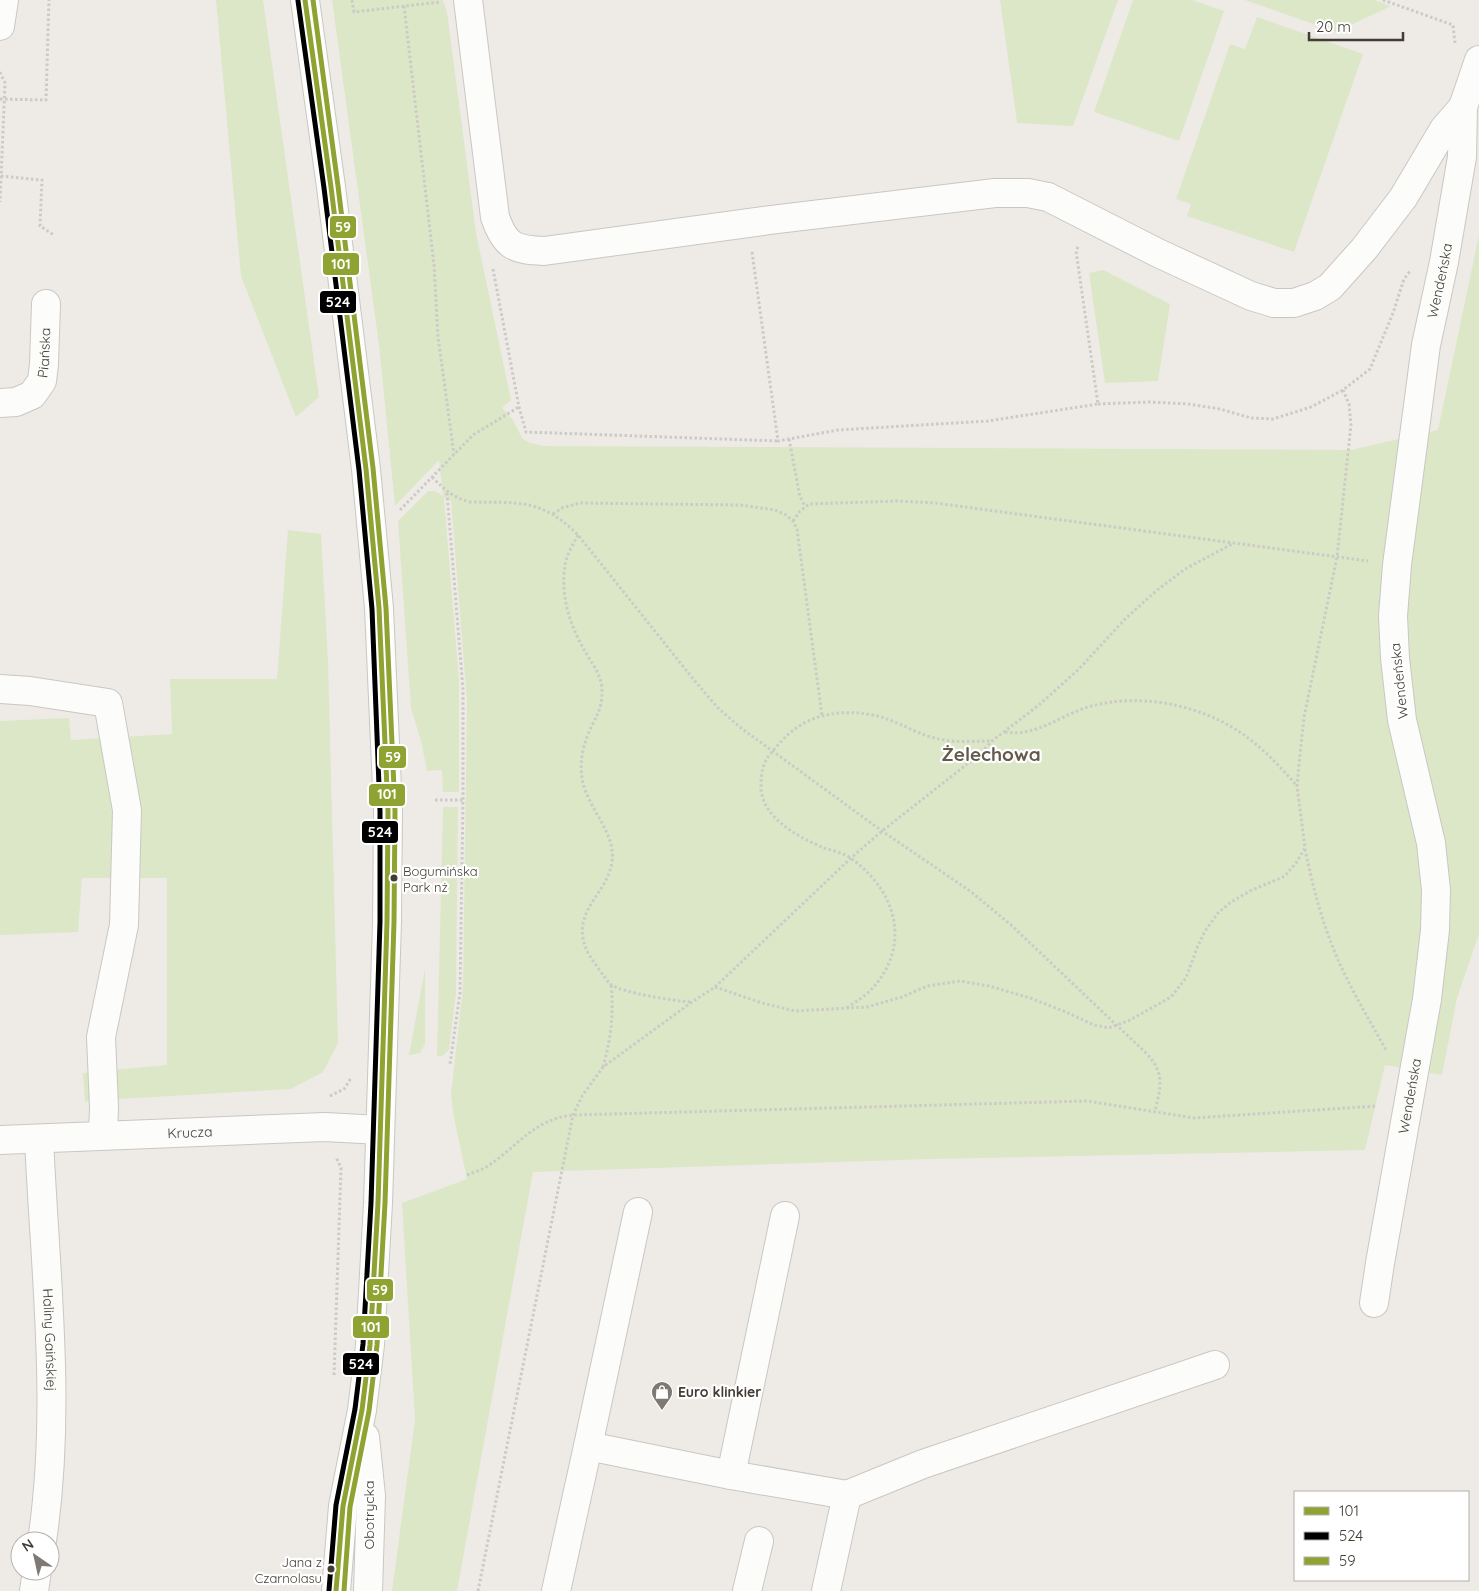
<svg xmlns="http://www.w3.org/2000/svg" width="1479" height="1591" font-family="Quicksand,sans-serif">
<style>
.green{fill:#dce7c8}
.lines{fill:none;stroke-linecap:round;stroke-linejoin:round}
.minor-casing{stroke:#cac7c3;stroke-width:30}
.path{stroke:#cccac6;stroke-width:3;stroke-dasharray:2.5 2.5;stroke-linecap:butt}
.minor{stroke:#fcfcfb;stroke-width:28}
.bus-1-casing{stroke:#fff;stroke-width:9}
.bus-2-casing{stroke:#fff;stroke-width:9}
.bus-3-casing{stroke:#fff;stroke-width:9}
.bus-1{stroke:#8fa332;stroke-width:5}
.bus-2{stroke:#000;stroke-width:5}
.bus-3{stroke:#8fa332;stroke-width:5}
.bus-dot{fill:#423c34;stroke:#fff;stroke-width:2}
.labels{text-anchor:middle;stroke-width:4.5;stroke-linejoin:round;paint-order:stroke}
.bus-label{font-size:13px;fill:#423c34;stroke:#fff;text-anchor:start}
.street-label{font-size:14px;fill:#423c34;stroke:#fff}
.poi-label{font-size:14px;font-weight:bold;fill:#423c34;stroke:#fff;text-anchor:start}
.district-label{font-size:19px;font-weight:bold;fill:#645a4c;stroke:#fff}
.line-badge{stroke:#fff;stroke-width:2}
.badge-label{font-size:14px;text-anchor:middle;font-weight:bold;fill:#fff}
</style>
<rect width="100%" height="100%" fill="#eeebe7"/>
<!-- green -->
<g class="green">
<polygon points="216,0 263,0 319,397 296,417 241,276"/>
<polygon points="332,0 443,0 447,12 476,233 511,400 502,408 513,420 522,438 530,443 544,446 1351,450 1438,430 1479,235 1479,934 1457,998 1442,1075 1385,1065 1365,1150 932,1159 533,1172 457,1591 392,1591 415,1420 402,1203 467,1179 453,1113 451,1094 463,988 467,702 451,501 444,497 459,680 459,792 443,792 442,770 427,771 421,741 411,708 398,521 428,491 435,491 443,496 439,460 395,506 379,345"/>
<polygon points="1000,0 1118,0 1073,126 1017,123"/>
<polygon points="1133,0 1192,0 1224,11 1179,141 1094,112"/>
<polygon points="1245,0 1374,0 1391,6 1336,32"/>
<polygon points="1257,17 1363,54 1294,252 1187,216 1191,204 1176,199 1230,44 1245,49"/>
<polygon points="1103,270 1170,304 1158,381 1105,383 1089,273"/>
<polygon points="288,530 321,534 328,661 338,1043 323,1072 291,1089 85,1101 83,1073 167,1065 167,878 82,878 78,932 0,935 0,721 69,718 71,740 172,734 170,679 277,679"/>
<polygon points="443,807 458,807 456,993 449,1050 442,1056 437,1056"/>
<polygon points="425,969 425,1044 420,1053 409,1055"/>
</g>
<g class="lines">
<!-- minor casing -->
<g class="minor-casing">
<g id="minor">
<polyline points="305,0 331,187 366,469 379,608 388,811 387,922 378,1203 370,1345 362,1410 343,1506 336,1591"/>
<path d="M468,0l27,217c10,29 19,33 49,34l226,-31 225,-27h33l20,4 110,56 93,43 23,7h20l21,-7 15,-9 34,-38 39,-51 41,-69 19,-22"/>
<polyline points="0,26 4,0"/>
<path id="s1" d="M0,403l16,-1 16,-7 10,-14 2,-17 2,-60"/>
<polyline points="0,689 30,691 108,703 127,810 124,925 101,1037 104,1107 103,1135"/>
<path id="s2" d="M39,1139c6,133 23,269 3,402"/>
<path id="s3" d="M0,1140l325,-13 55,3"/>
<path id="s4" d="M1374,1303l6,-40 47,-264 8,-69 1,-40 -5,-47 -29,-123 -7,-62 -2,-42 4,-51 29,-220 18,-83 18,-105 1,-50 16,-47"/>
<polyline points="365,1437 371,1496 368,1591"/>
<polyline points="588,1446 638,1212"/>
<polyline points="731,1475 785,1216"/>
<polyline points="34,1591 37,1571"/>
<polyline points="556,1591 588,1446 731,1475 847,1495"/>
<polyline points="747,1591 759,1541"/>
<polyline points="826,1591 847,1495 923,1464 1215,1365"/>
</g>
</g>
<!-- path -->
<g class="path">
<polyline points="352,0 354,12 440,2"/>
<polyline points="1383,0 1453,25 1455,43"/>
<polyline points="404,6 434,265 438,337 454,454"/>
<polyline points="0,72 5,83 0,202"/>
<polyline points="0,99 46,100 49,0"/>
<polyline points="1,176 42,180 40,226 54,235"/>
<polyline points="752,252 778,441 838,430 988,421 1098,404 1076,251 1079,245"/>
<polyline points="493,269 519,407 526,432 778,441"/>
<polyline points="1098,404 1149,402 1188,404 1220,409 1251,418 1273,419 1311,407 1343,390 1370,369 1393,313 1404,279 1411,270"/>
<polyline points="789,439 800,497 805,506"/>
<path d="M432,477c13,13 20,20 38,25 49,1 71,-4 108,33l116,145 24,28 23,20 141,103 88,60 41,34 135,128c19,20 15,33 9,58"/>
<polyline points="447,493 463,689 463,800"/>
<polyline points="400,510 473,435 519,407"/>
<polyline points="553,514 562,508 580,503 740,505 775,510 786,515 793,521 797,529 822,716"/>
<polyline points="793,521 800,511 809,504 898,501 935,503 1368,561"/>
<path d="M578,535c-5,10 -12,20 -13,31 -5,31 6,62 21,87 7,12 16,23 16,38 0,22 -8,27 -15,46 -5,13 -7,27 -5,41 5,31 34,53 30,84 -5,34 -44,50 -24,91 4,7 17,25 22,31 12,9 65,17 81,18"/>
<path d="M1005,732c31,5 54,-16 83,-25 47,-14 105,-4 147,22 24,15 44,36 62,57"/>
<polyline points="435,800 463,800 460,993 450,1064"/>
<path d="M1305,849c8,39 18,77 34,113 14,31 31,59 47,88"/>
<polyline points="715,987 762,1003 795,1011 867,1007 902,997 927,986 960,981 989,986 1030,998 1066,1012 1094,1025 1109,1028 1130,1020 1171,997 1186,978 1197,948 1205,931 1218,913 1231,902 1250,891 1285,876 1296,863 1305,848 1297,786 1299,765 1304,717 1337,557 1351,425 1349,404 1343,390"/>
<path d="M847,1008c8,-6 17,-11 24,-18 41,-44 26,-98 -19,-131 -7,-6 -19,-8 -28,-11 -26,-11 -64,-31 -63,-63 0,-12 2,-23 10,-32 7,-8 15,-18 24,-24 26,-20 66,-20 95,-9 16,6 32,16 49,19 17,4 36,2 53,2"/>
<path d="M603,1067c8,-28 11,-54 8,-83"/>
<polyline points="330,1096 344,1089 351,1078"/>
<path d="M467,1175c7,-3 15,-5 21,-9 30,-20 46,-47 85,-51l514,-14 107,17 183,-12"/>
<polyline points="334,1375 341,1168 336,1157"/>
<polyline points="478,1591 573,1115 582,1096 603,1067 692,1002 715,987 851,858 882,831 980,754 992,741 1039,705 1079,669 1125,619 1156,591 1185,569 1234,543"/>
</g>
<!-- minor -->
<use href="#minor" class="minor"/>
<!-- bus-1 casing -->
<g class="bus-1-casing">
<polyline id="bus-1" points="305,0 331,187 366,469 379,608 388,811 387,922 378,1203 370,1345 362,1410 343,1506 336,1591"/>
</g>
<!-- bus-2 casing -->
<g class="bus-2-casing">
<polyline id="bus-2" points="298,1 324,188 359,470 372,609 380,811 380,922 371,1203 363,1344 355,1409 336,1505 329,1590"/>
</g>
<!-- bus-3 casing -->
<g class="bus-3-casing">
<polyline id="bus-3" points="313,0 338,186 373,468 386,608 395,811 394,922 385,1203 377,1345 369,1411 350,1507 344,1591"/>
</g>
<!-- bus-1 -->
<use href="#bus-1" class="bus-1"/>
<!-- bus-2 -->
<use href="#bus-2" class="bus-2"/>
<!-- bus-3 -->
<use href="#bus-3" class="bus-3"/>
</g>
<!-- icons -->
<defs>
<g id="shop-pin" transform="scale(1.125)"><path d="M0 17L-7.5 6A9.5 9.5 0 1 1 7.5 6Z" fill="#7e7973" stroke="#fff"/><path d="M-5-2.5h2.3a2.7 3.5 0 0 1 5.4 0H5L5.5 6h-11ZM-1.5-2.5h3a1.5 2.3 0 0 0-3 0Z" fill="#fff"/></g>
</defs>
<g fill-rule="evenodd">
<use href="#shop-pin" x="662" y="1392"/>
</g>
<!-- markers -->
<g class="bus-dot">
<circle cx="394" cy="878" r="4.5"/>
<circle cx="331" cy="1569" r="4.5"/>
</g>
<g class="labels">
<!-- bus labels -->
<g class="bus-label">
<text x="403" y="876">Bogumińska<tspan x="403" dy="16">Park nż</tspan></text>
<text x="322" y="1567" text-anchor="end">Jana z<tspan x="322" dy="16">Czarnolasu</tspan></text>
</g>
<!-- street labels -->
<g class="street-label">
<text dy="5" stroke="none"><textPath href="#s4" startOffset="1035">Wendeńska</textPath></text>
<text dy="5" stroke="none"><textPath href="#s1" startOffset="79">Piańska</textPath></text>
<text transform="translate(1399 681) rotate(-96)" y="5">Wendeńska</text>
<text dy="5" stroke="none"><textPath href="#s4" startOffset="210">Wendeńska</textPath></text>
<text dy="5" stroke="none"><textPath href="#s3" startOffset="190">Krucza</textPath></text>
<text dy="5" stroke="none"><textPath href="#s2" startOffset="201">Haliny Gaińskiej</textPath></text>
<text transform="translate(369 1515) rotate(-90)" y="5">Obotrycka</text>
</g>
<!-- poi labels -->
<g class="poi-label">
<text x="678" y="1397">Euro klinkier</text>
</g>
<!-- district labels -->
<g class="district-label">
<text x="991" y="761">Żelechowa</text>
</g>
</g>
<g class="line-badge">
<rect x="329" y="215" width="28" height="24" rx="5" fill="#8fa332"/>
<rect x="322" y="252" width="38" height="24" rx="5" fill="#8fa332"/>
<rect x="319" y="290" width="38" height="24" rx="5" fill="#000"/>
<rect x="378" y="745" width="29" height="24" rx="5" fill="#8fa332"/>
<rect x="368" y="783" width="38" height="24" rx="5" fill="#8fa332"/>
<rect x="361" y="820" width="38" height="24" rx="5" fill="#000"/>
<rect x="366" y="1278" width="28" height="24" rx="5" fill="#8fa332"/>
<rect x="352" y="1315" width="38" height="24" rx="5" fill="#8fa332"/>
<rect x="342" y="1352" width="38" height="24" rx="5" fill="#000"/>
</g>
<g class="badge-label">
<text x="343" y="232">59</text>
<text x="341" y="269">101</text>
<text x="338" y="307">524</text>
<text x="393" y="762">59</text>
<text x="387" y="799">101</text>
<text x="380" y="837">524</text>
<text x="380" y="1295">59</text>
<text x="371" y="1332">101</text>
<text x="361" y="1369">524</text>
</g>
<!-- legend -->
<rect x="1294" y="1491" width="175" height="90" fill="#ffffff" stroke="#b3b1ae"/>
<rect x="1304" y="1507" width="25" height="8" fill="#8fa332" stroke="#b3b1ae"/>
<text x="1339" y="1516" font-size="15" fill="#423c34">101</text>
<rect x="1304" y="1532" width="25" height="8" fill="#000000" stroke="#b3b1ae"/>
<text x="1339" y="1541" font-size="15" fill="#423c34">524</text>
<rect x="1304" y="1557" width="25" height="8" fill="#8fa332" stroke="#b3b1ae"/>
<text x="1339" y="1566" font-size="15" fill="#423c34">59</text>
<!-- north arrow -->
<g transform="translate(35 1556) rotate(326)"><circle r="24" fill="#ffffff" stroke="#b3b1ae"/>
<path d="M0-4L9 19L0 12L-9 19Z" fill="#7e7973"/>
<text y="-8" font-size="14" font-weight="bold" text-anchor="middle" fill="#423c34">N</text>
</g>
<!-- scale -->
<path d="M1309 32v8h94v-8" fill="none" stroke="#423c34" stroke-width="2.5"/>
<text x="1316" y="32" font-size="15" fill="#423c34" stroke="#ffffff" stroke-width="4" paint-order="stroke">20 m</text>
</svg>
